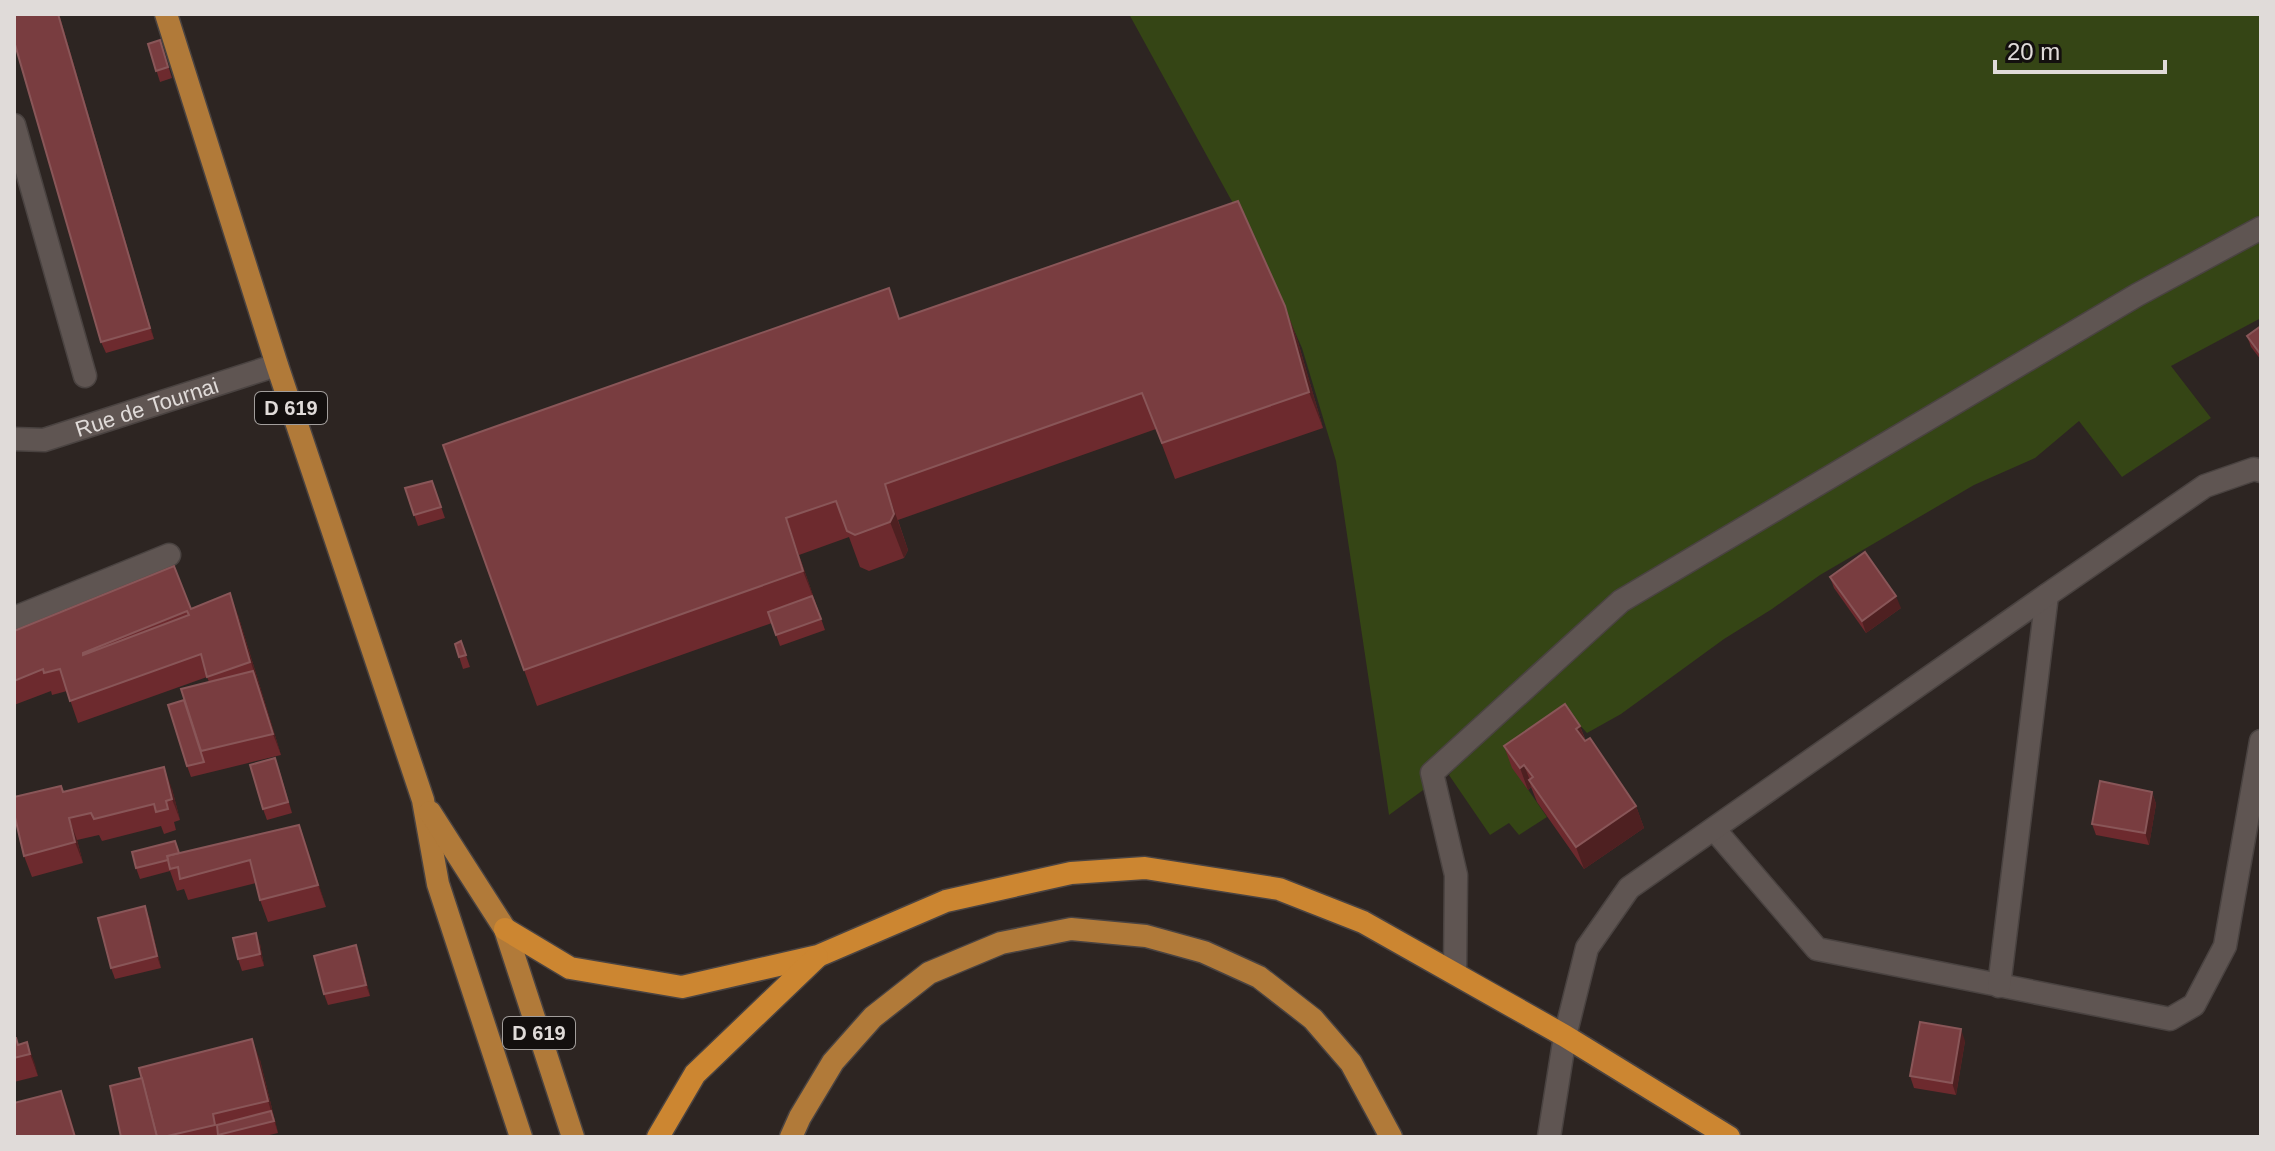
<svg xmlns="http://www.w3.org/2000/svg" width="2275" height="1151" font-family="Helvetica,sans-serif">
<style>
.green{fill:#354515}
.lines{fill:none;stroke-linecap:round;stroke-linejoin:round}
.service-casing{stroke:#4a4341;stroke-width:25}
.minor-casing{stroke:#4a4341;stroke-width:25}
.primary-casing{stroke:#4a4341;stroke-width:25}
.trunk-casing{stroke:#4a4341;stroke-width:25}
.service{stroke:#5f5552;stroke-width:22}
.minor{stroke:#5f5552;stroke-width:22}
.primary{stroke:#b17a39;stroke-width:22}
.trunk{stroke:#cc8631;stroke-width:22}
.wall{fill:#6d2a2e}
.shaded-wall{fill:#4e2021}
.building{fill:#793d40;stroke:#895658;stroke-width:2;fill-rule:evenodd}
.labels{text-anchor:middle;stroke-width:6;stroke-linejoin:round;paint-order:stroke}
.shield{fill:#130f0e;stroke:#a29e9c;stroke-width:2}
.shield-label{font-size:20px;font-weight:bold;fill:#e0dbd9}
.street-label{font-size:22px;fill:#e0dbd9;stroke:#130f0e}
</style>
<rect width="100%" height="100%" fill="#2d2522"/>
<!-- green -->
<polygon class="green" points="1129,14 2261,14 2261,318 2171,366 2211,418 2122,477 2079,421 2035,458 1974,485 1820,575 1772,609 1724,639 1621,714 1587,733 1576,721 1513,768 1547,817 1519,835 1509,823 1490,835 1449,775 1456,766 1389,815 1336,461 1302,348 1257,247"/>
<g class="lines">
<!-- service casing -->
<g class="service-casing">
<g id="service">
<polyline points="14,125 85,376"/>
<polyline points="14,618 169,555"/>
<polyline points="1714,829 1817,949 2170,1019 2194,1005 2225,946 2261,741"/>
<polyline points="1455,973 1456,875 1432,773 1621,601 2137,295 2261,228"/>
<polyline points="1999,986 2047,595"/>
<polyline points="1549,1137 1565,1036 1587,948 1629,888 2047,595 2205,486 2254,469 2261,471"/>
</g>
</g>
<!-- minor casing -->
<g class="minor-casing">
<g id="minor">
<path id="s1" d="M14,439l30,1 233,-75"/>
</g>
</g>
<!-- primary casing -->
<g class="primary-casing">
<g id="primary">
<polyline points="166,14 277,365 423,800 438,884 521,1137"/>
<polyline points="430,812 505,929 573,1137"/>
<polyline points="791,1137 800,1117 833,1062 873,1017 929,973 1001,943 1071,929 1146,936 1204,952 1259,977 1313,1019 1351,1063 1391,1137"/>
</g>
</g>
<!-- trunk casing -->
<g class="trunk-casing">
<g id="trunk">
<polyline points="505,929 570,968 682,987 818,956 946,901 1071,873 1145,868 1279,889 1363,922 1565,1036 1729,1137"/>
<polyline points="658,1137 695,1074 817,957"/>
</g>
</g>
<!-- service -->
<use href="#service" class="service"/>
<!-- minor -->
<use href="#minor" class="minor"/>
<!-- primary -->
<use href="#primary" class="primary"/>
<!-- trunk -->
<use href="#trunk" class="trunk"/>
</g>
<!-- wall -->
<g class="wall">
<polygon points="14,14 59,14 154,339 106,353 101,342"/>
<polygon points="160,40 172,78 160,82 148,44"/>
<polygon points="1285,306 1298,342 1323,428 1175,479 1156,429 898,520 908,550 904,558 869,571 860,567 849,537 799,555 825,630 780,646 772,623 537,706 524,670 900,318"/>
<polygon points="2261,326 2261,360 2251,347 2247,336"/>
<polygon points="432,481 445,518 418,526 405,488"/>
<polygon points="1830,577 1901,608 1866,633 1834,588"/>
<polygon points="191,609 238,615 281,755 191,777 187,766 184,700 209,682 207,677 78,723 67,691 52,695 51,691 14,705 14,631"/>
<polygon points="461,641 470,667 463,669 455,644"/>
<polygon points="1580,726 1586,741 1636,806 1644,828 1584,869 1537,802 1531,787 1528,790 1512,768 1504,746"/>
<polygon points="279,769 292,813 267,820 263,809"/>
<polygon points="172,789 180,820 174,822 176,830 164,834 161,826 102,841 99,835 77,840 83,863 32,877 24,856 63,792"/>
<polygon points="2152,792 2156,804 2149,845 2096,835 2092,824"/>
<polygon points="299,825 326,907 268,922 260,900 256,883 188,900 184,889 177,891 170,871 140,879 136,868 179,853"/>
<polygon points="149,917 161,968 115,979 111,968"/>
<polygon points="260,944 264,966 242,971 238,959"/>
<polygon points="360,956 370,996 328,1005 324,994"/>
<polygon points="14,1038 18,1045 27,1042 38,1076 14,1082"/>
<polygon points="1965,1041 1956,1095 1914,1088 1910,1076"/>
<polygon points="260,1060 278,1133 261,1137 121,1137"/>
</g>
<!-- shaded-wall -->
<g class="shaded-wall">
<polygon points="58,14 59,14 154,339 150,328"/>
<polygon points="1285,306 1298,342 1323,428 1309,392"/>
<polygon points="885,484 908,550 904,558 890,522"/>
<polygon points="786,518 799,555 817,607 803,571"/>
<polygon points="230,593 238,615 281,755 273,734"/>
<polygon points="1896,596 1901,608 1866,633 1862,621"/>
<polygon points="1580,726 1588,748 1576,729"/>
<polygon points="1524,765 1531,783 1529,780 1531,787 1528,790 1520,768"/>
<polygon points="164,767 172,789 180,820 172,799"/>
<polygon points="2152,792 2156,804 2149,845 2145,833"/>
<polygon points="1636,806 1644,828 1584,869 1576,847"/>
<polygon points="69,818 77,840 83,863 75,842"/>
<polygon points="299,825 307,846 326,907 318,885"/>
<polygon points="145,906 149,917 161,968 157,956"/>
<polygon points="256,933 260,944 264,966 260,954"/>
<polygon points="356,945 360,956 370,996 366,985"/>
<polygon points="1961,1029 1965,1041 1956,1095 1952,1083"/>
<polygon points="252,1039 260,1060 278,1133 268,1101"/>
<polygon points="27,1042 35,1064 38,1076 30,1054"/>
<polygon points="61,1091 69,1112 76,1137 75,1137"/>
</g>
<!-- building -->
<g class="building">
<polygon points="14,14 58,14 150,328 101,342 14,41"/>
<polygon points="160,40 168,67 156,71 148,44"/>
<polygon points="1238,201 1285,306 1309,392 1162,443 1142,393 885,484 894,514 890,522 855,535 847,531 836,501 786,518 803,571 524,670 443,445 889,288 899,319"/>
<polygon points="2261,326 2261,355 2247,336"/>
<polygon points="432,481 441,507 414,515 405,488"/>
<polygon points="1865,552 1896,596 1862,621 1830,577"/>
<path d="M174,566l17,43 39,-16 20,69 -43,15 -6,-23 -131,47 -10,-32 -16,4 -1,-4 -29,12v-50zM187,611l2,4 -106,40v-2z"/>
<polygon points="812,596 821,619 776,635 768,612"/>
<polygon points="461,641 466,655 459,657 455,644"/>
<polygon points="253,671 273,734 201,751 181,689"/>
<polygon points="184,700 204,762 187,766 168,705"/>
<polygon points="1565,704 1580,726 1576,729 1585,741 1590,738 1636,806 1576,847 1529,780 1533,777 1524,765 1520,768 1504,746"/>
<polygon points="275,758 288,802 263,809 250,765"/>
<polygon points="164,767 172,799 166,801 168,809 156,812 154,804 94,819 91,813 69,818 75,842 24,856 14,813 14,797 61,786 63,792"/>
<polygon points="2100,781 2152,792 2145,833 2092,824"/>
<polygon points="299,825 318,885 260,900 250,860 180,879 178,867 170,869 167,856"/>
<polygon points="175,841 179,853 167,856 168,860 136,868 132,852"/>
<polygon points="145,906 157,956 111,968 98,918"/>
<polygon points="256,933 260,954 238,959 233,938"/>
<polygon points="356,945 366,985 324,994 314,956"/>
<polygon points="1920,1022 1961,1029 1952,1083 1910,1076"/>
<polygon points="14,1038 16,1038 18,1045 27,1042 30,1054 14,1058"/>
<polygon points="252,1039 268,1101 213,1114 215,1125 163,1137 157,1137 139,1068"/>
<polygon points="142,1078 157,1137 121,1137 110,1086"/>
<polygon points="61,1091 75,1137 14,1137 14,1103"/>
<polygon points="271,1111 274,1121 218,1135 217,1125"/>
</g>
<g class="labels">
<!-- shield labels -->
<g class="shield">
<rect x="255" y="392" width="72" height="32" rx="6"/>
<rect x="503" y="1017" width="72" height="32" rx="6"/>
</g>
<g class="shield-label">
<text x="291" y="415">D 619</text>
<text x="539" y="1040">D 619</text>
</g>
<!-- street labels -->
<g class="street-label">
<text dy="8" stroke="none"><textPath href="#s1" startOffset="138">Rue de Tournai</textPath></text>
</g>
</g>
<!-- border -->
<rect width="2275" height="1151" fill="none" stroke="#e0dbd9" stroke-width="32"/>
<!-- scale -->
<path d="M1995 60v12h170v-12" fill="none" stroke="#e0dbd9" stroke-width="4"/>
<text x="2007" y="60" font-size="24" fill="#e0dbd9" stroke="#130f0e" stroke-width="6" paint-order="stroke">20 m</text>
</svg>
